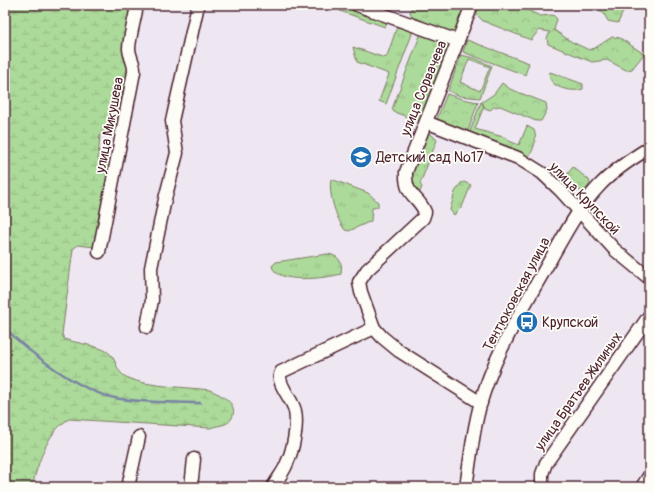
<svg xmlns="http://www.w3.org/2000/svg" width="654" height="492" font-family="Pangolin,sans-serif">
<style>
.grass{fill:url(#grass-tufts);stroke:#7b7c62;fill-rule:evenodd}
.forest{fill:url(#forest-crowns);stroke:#7b7c62}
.wetland{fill:url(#wetland-marsh);stroke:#7b7c62}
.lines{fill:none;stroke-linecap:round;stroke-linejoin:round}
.stream{stroke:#7a84a4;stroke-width:2.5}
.minor-casing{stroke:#4a1f2b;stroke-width:15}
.minor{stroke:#fdfcf7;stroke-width:12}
.labels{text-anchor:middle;stroke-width:3.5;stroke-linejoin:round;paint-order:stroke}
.street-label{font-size:14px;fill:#4a1f2b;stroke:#fdfcf7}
.poi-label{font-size:14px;fill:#4a1f2b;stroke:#fdfcf7;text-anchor:start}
</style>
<defs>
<pattern id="grass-tufts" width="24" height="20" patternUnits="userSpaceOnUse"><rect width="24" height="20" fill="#acda9a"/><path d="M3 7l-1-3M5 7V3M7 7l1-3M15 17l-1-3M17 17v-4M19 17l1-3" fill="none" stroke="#96bb85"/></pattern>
<pattern id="forest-crowns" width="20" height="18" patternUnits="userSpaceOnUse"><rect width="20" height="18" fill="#acda9a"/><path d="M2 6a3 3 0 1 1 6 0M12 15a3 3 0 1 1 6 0" fill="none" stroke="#96bb85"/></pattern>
<pattern id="wetland-marsh" width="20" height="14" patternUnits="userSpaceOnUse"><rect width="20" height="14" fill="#acda9a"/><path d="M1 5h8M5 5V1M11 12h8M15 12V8" fill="none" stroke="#96bb85"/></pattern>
</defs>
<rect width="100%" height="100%" fill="#eee7f2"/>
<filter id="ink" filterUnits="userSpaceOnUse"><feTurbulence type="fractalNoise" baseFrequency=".025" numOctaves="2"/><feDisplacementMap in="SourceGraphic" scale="8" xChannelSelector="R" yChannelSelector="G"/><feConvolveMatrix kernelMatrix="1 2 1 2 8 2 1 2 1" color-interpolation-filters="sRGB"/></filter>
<g filter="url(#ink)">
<!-- grass -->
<g class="grass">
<polygon points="342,5 388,20 385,27 340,11"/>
<polygon points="413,5 465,5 456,30 451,33 413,19 410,12"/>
<polygon points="594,5 626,5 618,23 608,21 604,14"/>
<polygon points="397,27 411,30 412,34 386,104 379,101 389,74 357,62 353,47 385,58 387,56"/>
<polygon points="421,33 452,45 421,122 394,112 392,109"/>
<polygon points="467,40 529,63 525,75 463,52"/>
<path d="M461,55l13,3 18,8 -12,32 -20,-2 -12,-5zM469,59l21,8 -10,24 -20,-9z"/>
<path d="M550,72l33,12v5c-12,4 -37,-2 -33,-17z"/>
<path d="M481,102l3,4 -9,23 32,9 2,3 10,4 8,-19 7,4c4,9 -1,21 -6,28l-59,-24z"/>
<polygon points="573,167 589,180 590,183 588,187 582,192 562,181"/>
<path d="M331,179l37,14 10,9v5l-6,1 -1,13 -22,10 -4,-1c-9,-11 -17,-37 -14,-51z"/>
<polygon points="464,182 471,185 462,207 454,215 450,210 455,192 461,183"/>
<path d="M327,254c12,1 16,8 14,20 -14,4 -65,11 -69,-8l4,-4z"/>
</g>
<!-- forest -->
<g class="forest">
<polygon points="477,5 517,5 540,16 553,15 557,19 554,30 572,42 589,50 595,48 612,37 620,38 644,54 632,69 626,70 607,60 592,62 548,44 547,38 550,32 539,30 531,40 483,21 475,13"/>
<polygon points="502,83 510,89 546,103 547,110 541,121 536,121 500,106 494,107 490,110 485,108 482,102 494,94"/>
<polygon points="447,94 462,99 478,102 467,134 436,121"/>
<polygon points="426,133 431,134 437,140 420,184 422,187 419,194 416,194 409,172"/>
</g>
<!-- wetland -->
<path class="wetland" d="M5,5h126l-6,49v8l3,4 -11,66 -13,-1 -4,4 -2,24 5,3 13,2 -22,83 -16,-2 -5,4 -11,85 2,5c11,4 39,7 46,15 8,8 5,18 18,24 20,9 59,9 82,12 9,4 27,12 23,25 -1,4 -4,8 -8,9 -5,2 -10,2 -15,4l-141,-9c-22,12 -31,45 -37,68h-27z"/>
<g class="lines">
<!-- stream -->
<path class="stream" d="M5,328c23,24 76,64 110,70 26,5 58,4 85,5"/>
<!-- minor casing -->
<g class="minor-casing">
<g id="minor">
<polyline points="357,5 458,41"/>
<path d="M472,5l-66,167c-1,25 11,22 19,40l-2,6 -56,52 -8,12 2,10 13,36 8,9 17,14 82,52"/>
<polyline points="426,122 518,158 542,173 560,190 615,250 649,278"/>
<path d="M99,252l35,-180c1,-9 -5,-15 -5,-24 1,-14 6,-29 8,-43"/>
<polyline points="147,327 152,300 151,268 165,199 177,153 172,121 198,5"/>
<polyline points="128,487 139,437"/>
<polyline points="191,487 194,459"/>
<path d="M273,487c4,-8 11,-15 14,-24 6,-13 11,-37 8,-52 -2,-12 -20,-28 -14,-39l93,-44"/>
<path d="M466,487c5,-32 8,-67 19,-98 15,-44 41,-86 64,-127 15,-26 29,-54 50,-76 14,-15 32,-27 50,-38"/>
<polyline points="542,487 542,474 546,463 649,316"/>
<polyline points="642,487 649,476"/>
</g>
</g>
<!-- minor -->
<use href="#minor" class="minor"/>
</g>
</g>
<!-- icons -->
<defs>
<g id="school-disc" transform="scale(1.15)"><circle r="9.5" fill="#1f6fb2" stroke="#fdfcf7"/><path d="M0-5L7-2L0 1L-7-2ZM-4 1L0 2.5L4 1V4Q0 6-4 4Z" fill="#fff"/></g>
<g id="bus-disc" transform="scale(1.15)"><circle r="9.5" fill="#1f6fb2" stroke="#fdfcf7"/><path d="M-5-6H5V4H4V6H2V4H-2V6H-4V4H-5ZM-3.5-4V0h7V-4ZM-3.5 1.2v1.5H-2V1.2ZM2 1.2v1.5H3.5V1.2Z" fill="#fff"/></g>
</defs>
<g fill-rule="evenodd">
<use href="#school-disc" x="361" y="157"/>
<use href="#bus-disc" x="527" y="322"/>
</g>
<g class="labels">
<!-- street labels -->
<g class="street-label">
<text transform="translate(423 88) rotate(-68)" y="5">улица Сорвачева</text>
<text transform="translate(109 125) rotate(-79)" y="5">улица Микушева</text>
<text transform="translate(585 198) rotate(46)" y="5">улица Крупской</text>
<text transform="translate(516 294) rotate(-62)" y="5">Тентюковская улица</text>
<text transform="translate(578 391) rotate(-55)" y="5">улица Братьев Жилиных</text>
</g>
<!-- poi labels -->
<g class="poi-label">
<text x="376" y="162">Детский сад №17</text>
<text x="542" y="327">Крупской</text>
</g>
</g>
<!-- margin -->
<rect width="654" height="492" fill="none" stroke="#fdfcf7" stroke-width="20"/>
<rect x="10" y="10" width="634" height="472" fill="none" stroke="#4a1f2b" stroke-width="1.5" filter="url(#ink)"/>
</svg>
